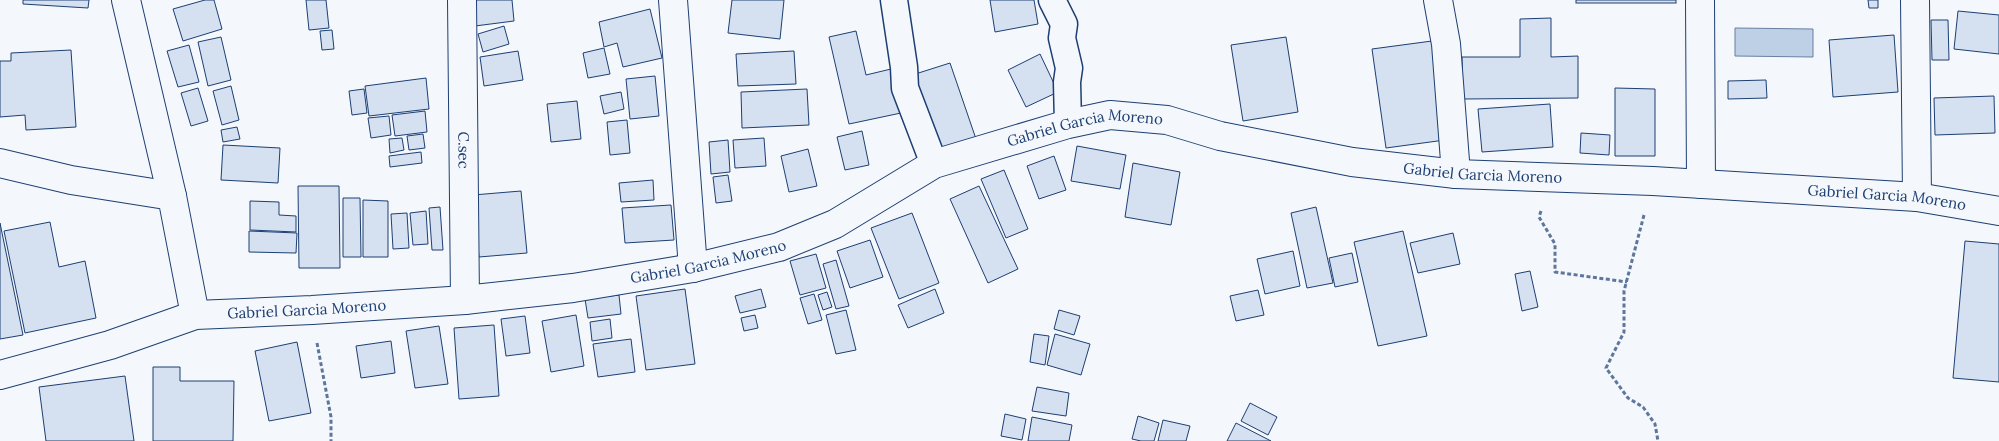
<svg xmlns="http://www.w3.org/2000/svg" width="1999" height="441" font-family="Lora,serif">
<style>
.water{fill:#bed0e5;stroke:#687fa3}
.building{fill:#d5e0f0;stroke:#1d3f73}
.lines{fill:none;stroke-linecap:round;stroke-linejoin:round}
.pedestrian-casing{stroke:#1d3f73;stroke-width:29}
.minor-casing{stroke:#1d3f73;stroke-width:30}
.path{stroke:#5e769c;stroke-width:3;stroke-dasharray:4 2.5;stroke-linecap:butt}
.pedestrian{stroke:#f4f7fb;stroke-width:26}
.minor{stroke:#f4f7fb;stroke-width:28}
.labels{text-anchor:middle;stroke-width:4;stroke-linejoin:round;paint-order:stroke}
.street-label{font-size:15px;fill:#1d3f73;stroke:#f4f7fb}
</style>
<rect width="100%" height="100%" fill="#f4f7fb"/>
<!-- water -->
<polygon class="water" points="1735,28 1813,29 1813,57 1735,56"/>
<!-- building -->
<g class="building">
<polygon points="23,0 89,0 88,8 23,4"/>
<polygon points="205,0 214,0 222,29 183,41 173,9"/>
<polygon points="306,0 326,0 329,28 309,30"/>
<polygon points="472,0 512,0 514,21 475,26"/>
<polygon points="732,0 784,0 780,39 728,33"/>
<polygon points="990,0 1034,0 1038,24 995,32"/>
<rect x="1576" y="0" width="100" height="3"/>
<polygon points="1868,0 1878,0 1878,8 1869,8"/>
<polygon points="650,9 662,58 623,67 617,43 604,47 599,22"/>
<polygon points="1958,11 1999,15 1999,54 1954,49"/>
<polygon points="1551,18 1551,57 1578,56 1578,98 1463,99 1462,57 1520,57 1520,19"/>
<polygon points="1931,20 1948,20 1949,60 1932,60"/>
<polygon points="504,26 509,44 483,52 478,34"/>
<polygon points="332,30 334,49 322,50 320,31"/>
<polygon points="856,31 866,75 891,69 901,113 849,124 829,37"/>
<polygon points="1894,35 1898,92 1833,97 1829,40"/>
<polygon points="221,37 231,80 208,86 198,42"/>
<polygon points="1286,37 1298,112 1243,121 1231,45"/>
<polygon points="1432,41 1445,140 1386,148 1372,49"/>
<polygon points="189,45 199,82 178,87 167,51"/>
<polygon points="604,48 610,74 588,78 583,53"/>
<polygon points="71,50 76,127 26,130 25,115 0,117 0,61 11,61 11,53"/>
<polygon points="518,51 523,80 484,86 480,57"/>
<polygon points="794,51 796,84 738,86 736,54"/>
<polygon points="1040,54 1058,92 1026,107 1008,70"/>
<polygon points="950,63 976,139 935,152 909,76"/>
<polygon points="655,76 659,116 630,119 626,79"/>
<polygon points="426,78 429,109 369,116 365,86"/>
<polygon points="1766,80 1767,98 1728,99 1728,81"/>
<polygon points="231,86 239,120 222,125 213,91"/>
<polygon points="198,88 208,121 191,126 181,93"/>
<polygon points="1615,88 1655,89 1655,156 1615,156"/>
<polygon points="364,89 367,113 352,115 349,91"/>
<polygon points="807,89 809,125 742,128 741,92"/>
<polygon points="621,92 624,109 604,114 600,96"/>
<polygon points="1994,96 1995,133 1935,135 1934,98"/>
<polygon points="577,101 581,139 551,142 547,104"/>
<polygon points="1550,104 1553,147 1482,152 1478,109"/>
<polygon points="425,111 427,132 395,136 392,115"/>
<polygon points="389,116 391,135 371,138 368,118"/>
<polygon points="627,120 630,153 610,155 607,122"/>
<polygon points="237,127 240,139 223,142 221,130"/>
<polygon points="862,131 869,165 845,170 837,137"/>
<polygon points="1581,133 1610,135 1609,155 1580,153"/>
<polygon points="423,134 425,148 409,150 407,136"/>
<polygon points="402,138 404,150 390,153 389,139"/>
<polygon points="764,138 766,166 735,168 733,140"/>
<polygon points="728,140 730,172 711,174 709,142"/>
<polygon points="223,145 280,148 278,183 221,180"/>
<polygon points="1077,146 1126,155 1120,189 1071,181"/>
<polygon points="808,149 817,186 789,192 781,156"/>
<polygon points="421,152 422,163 390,167 389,156"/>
<polygon points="1054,156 1066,190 1039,199 1027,166"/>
<polygon points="1133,163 1180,172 1171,225 1125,217"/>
<polygon points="1004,170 1028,229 1006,238 981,179"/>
<polygon points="728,175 732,201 716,203 713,177"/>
<polygon points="653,180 654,200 621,202 619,183"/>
<polygon points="298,186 339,186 340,268 299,268"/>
<polygon points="979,186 1018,269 988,283 950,199"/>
<polygon points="521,191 527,253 479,257 473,195"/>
<polygon points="343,198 360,198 361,257 343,257"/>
<polygon points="363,200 388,201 388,257 363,257"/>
<polygon points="250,201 279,202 279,215 296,216 296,232 250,230"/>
<polygon points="671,205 674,240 625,243 622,208"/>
<polygon points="440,207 443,250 432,250 429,208"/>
<polygon points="1316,207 1333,283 1307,288 1291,213"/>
<polygon points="426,211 428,244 413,245 410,213"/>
<polygon points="407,213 409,248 393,249 391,214"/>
<polygon points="912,213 939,283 899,299 871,228"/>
<polygon points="50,222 59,267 85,261 96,318 25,333 4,231"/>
<polygon points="0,223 23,335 0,339"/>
<polygon points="249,231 297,233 296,253 249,252"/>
<polygon points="1403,231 1427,336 1378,346 1354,242"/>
<polygon points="1453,233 1460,264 1418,273 1410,243"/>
<polygon points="870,240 883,277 850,288 837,251"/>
<polygon points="1965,241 1999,244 1999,382 1953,378"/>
<polygon points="1293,251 1300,286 1265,294 1257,259"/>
<polygon points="1352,253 1358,282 1335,287 1329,258"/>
<polygon points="816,254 826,288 800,295 790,261"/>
<polygon points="836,260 849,306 836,309 823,264"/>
<polygon points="1530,271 1538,307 1522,311 1515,274"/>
<polygon points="685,289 695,364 646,370 636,296"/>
<polygon points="761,289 766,307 740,313 735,296"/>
<polygon points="935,289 944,313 908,328 898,305"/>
<polygon points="1258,290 1264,315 1236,321 1230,296"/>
<polygon points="827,292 832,307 823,310 818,295"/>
<polygon points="814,294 822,320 808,324 800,298"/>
<polygon points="619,295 621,314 588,318 585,299"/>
<polygon points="846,310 856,350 836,354 826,315"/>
<polygon points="1059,310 1080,316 1074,335 1054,329"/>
<polygon points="576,315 584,366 551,372 542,321"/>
<polygon points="755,315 758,328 744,331 741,318"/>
<polygon points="525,316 530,353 506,356 501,319"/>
<polygon points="610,319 612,338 592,341 590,322"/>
<polygon points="494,325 499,396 459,399 454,328"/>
<polygon points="439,326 448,384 415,388 406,331"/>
<polygon points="1034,334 1049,336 1045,365 1030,362"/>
<polygon points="1055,334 1090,344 1081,375 1047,365"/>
<polygon points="631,339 635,372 598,377 593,344"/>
<polygon points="391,341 395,373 361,378 356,346"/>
<polygon points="297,342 311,413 269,421 255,351"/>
<polygon points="153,367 180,367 180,381 234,381 233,441 153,441"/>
<polygon points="125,376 134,441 46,441 39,387"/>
<polygon points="1037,387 1069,393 1066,416 1032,411"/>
<polygon points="1250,403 1277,417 1268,435 1241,421"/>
<polygon points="1005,414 1026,419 1022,440 1001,436"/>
<polygon points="1138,416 1159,423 1154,441 1141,441 1132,439"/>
<polygon points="1032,417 1072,425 1069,441 1028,441"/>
<polygon points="1163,420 1190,426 1186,441 1158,441"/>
<polygon points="1236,423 1271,441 1227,441"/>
</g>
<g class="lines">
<!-- pedestrian casing -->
<g class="pedestrian-casing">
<g id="pedestrian">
<polyline points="894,0 904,67 905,88 934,164"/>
<polyline points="1052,0 1064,24 1062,38 1069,68 1067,82 1068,124"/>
</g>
</g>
<!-- minor casing -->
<g class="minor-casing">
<g id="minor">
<polyline points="126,0 172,196"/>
<path id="s1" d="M462,0l3,300"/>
<polyline points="673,0 693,268"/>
<polyline points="1438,0 1446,44 1456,174"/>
<polyline points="1700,0 1701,184"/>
<polyline points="1915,0 1917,197"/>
<polyline points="0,163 71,180 172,196 195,315"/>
<path id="s2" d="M0,375l110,-30 85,-30 117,-5 153,-10 108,-12 120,-20 86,-21 56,-23 99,-60 134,-40 42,-9 57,5 53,16 132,26 104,12 197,7 264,16 82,14"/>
</g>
</g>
<!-- path -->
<g class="path">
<polyline points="1541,211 1539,217 1555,244 1555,272 1627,282"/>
<polyline points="1644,215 1624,291 1624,332 1606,368 1628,398 1643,407 1655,424 1658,441"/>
<polyline points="317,343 331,417 331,441"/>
</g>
<!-- pedestrian -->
<use href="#pedestrian" class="pedestrian"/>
<!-- minor -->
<use href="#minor" class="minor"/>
</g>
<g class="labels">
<!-- street labels -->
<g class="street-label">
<text dy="5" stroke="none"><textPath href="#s2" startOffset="1126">Gabriel Garcia Moreno</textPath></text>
<text dy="5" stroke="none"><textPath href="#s1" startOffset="150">C.sec</textPath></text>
<text dy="5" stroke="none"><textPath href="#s2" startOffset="1531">Gabriel Garcia Moreno</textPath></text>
<text dy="5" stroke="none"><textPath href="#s2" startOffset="1936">Gabriel Garcia Moreno</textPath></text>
<text dy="5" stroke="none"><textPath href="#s2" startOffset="721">Gabriel Garcia Moreno</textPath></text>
<text dy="5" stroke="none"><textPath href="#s2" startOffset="316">Gabriel Garcia Moreno</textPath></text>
</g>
</g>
</svg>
